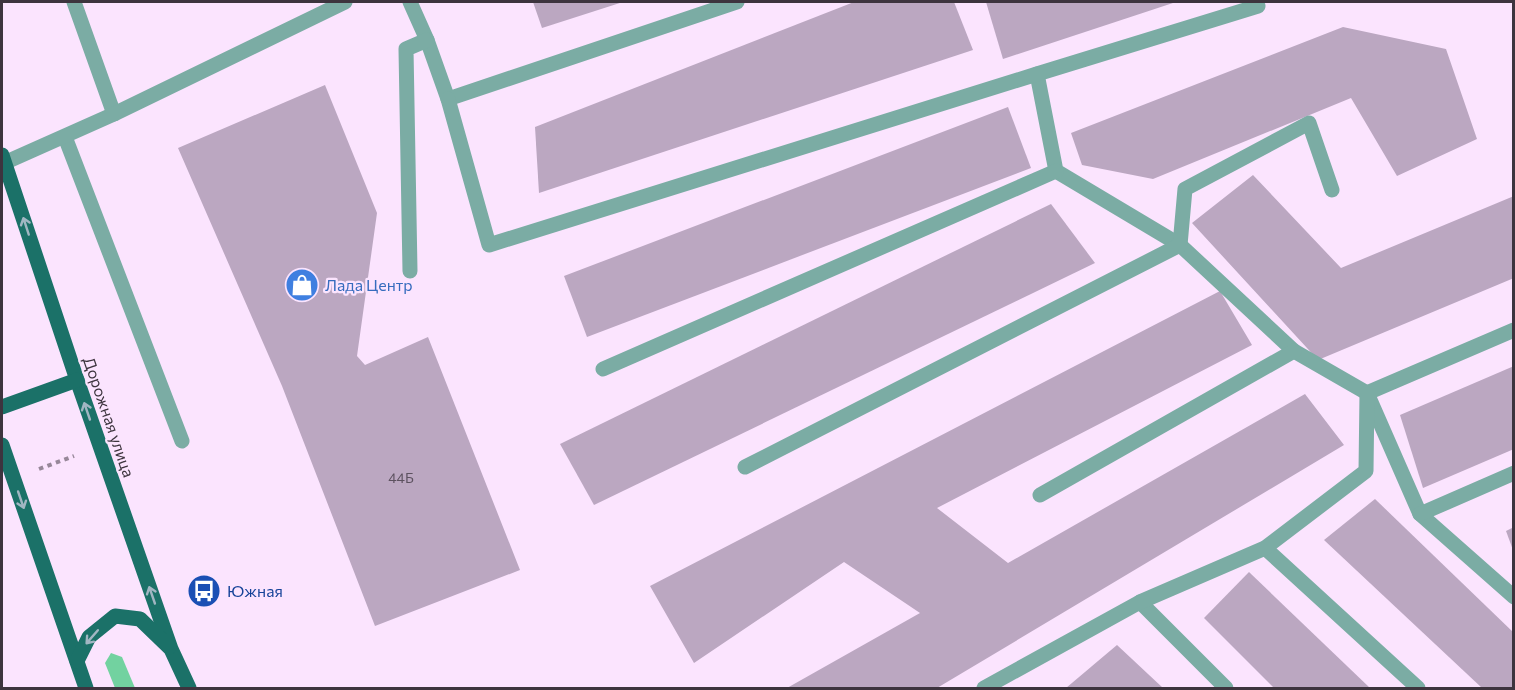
<svg xmlns="http://www.w3.org/2000/svg" width="1515" height="690" font-family="Commissioner,sans-serif">
<style>
.green{fill:#72d2a0}
.building{fill:#bba7c1}
.lines{fill:none;stroke-linecap:round;stroke-linejoin:round}
.path{stroke:#978799;stroke-width:4;stroke-dasharray:4.5 4.5;stroke-linecap:butt}
.minor{stroke:#7baca4;stroke-width:15}
.major{stroke:#1b7168;stroke-width:15}
.oneway{stroke:#a1b6c2}
.labels{text-anchor:middle;stroke-width:4.5;stroke-linejoin:round;paint-order:stroke}
.number-label{font-size:14px;fill:#5c515f}
.shop-label{font-size:16px;fill:#366cbe;stroke:#fbe4fe;text-anchor:start}
.street-label{font-size:16px;fill:#3d343e;stroke:#fbe4fe}
.transit-label{font-size:16px;fill:#164399;stroke:#fbe4fe;text-anchor:start}
</style>
<rect width="100%" height="100%" fill="#fbe4fe"/>
<!-- green -->
<polygon class="green" points="111,653 122,657 135,688 115,688 105,663"/>
<!-- building -->
<g class="building">
<polygon points="533,2 623,2 542,28"/>
<polygon points="854,2 954,2 973,50 539,193 535,127"/>
<polygon points="986,2 1176,2 1003,59"/>
<polygon points="1343,27 1446,49 1477,139 1397,176 1351,98 1153,179 1082,165 1071,133"/>
<polygon points="325,85 377,213 357,356 365,365 428,337 520,570 375,626 282,386 178,148"/>
<polygon points="1008,107 1031,168 587,337 564,276"/>
<polygon points="1253,175 1341,268 1514,196 1514,278 1318,360 1192,223"/>
<polygon points="1051,204 1095,263 594,505 560,444"/>
<polygon points="1220,291 1252,345 937,508 1008,563 1305,394 1344,445 937,688 787,688 920,613 844,562 694,663 650,586"/>
<polygon points="1514,366 1514,449 1423,488 1400,415"/>
<polygon points="1375,499 1514,633 1514,688 1482,688 1324,540"/>
<polygon points="1514,527 1514,550 1513,550 1506,531"/>
<polygon points="1249,572 1370,688 1274,688 1204,618"/>
<polygon points="1117,645 1163,688 1066,688"/>
</g>
<g class="lines">
<!-- path -->
<polyline class="path" points="39,469 74,456"/>
<!-- minor -->
<g class="minor">
<polyline points="74,2 114,114"/>
<polyline points="410,2 427,40 448,99 737,2"/>
<polyline points="1037,74 1056,171 1180,245 1294,351 1367,393 1420,514 1514,597"/>
<polyline points="448,99 489,245 1037,74 1258,6"/>
<polyline points="65,137 182,441"/>
<polyline points="4,163 114,114 345,2"/>
<polyline points="410,271 406,49 427,40"/>
<polyline points="603,369 1056,171"/>
<polyline points="745,467 1180,245 1185,189 1309,123 1332,190"/>
<polyline points="1040,495 1294,351"/>
<polyline points="1420,514 1514,473"/>
<polyline points="1265,548 1418,688"/>
<polyline points="1140,602 1226,688"/>
<polyline points="984,688 1140,602 1265,548 1366,471 1367,393 1514,330"/>
</g>
<!-- major -->
<g class="major">
<polyline points="2,155 77,380 171,649 189,688"/>
<polyline points="2,407 77,380"/>
<polyline points="2,445 86,688"/>
<polyline points="77,661 89,637 115,616 140,619 169,647"/>
</g>
</g>
<!-- one-way arrows -->
<defs><path id="oneway-shaft" d="M-6 0H5M1.5-3L5.5 0L1.5 3" fill="none" stroke-width="1.6" stroke-linecap="round" stroke-linejoin="round" transform="scale(1.5)"/></defs>
<g class="oneway">
<use href="#oneway-shaft" transform="translate(26 226) rotate(-108)"/>
<use href="#oneway-shaft" transform="translate(87 411) rotate(-109)"/>
<use href="#oneway-shaft" transform="translate(21 500) rotate(71)"/>
<use href="#oneway-shaft" transform="translate(152 595) rotate(-109)"/>
<use href="#oneway-shaft" transform="translate(92 637) rotate(131)"/>
</g>
<!-- icons -->
<defs>
<g id="shop-disc" transform="scale(1.725)"><circle r="9.5" fill="#3f7fe0" stroke="#fbe4fe"/><path d="M-5-2.5h2.3a2.7 3.5 0 0 1 5.4 0H5L5.5 6h-11ZM-1.5-2.5h3a1.5 2.3 0 0 0-3 0Z" fill="#fff"/></g>
<g id="bus-disc" transform="scale(1.725)"><circle r="9.5" fill="#1a4fb4" stroke="#fbe4fe"/><path d="M-5-6H5V4H4V6H2V4H-2V6H-4V4H-5ZM-3.5-4V0h7V-4ZM-3.5 1.2v1.5H-2V1.2ZM2 1.2v1.5H3.5V1.2Z" fill="#fff"/></g>
</defs>
<g fill-rule="evenodd">
<use href="#shop-disc" x="302" y="285"/>
<use href="#bus-disc" x="204" y="591"/>
</g>
<g class="labels">
<!-- number labels -->
<g class="number-label">
<text x="401" y="483">44Б</text>
</g>
<!-- shop labels -->
<g class="shop-label">
<text x="325" y="291">Лада Центр</text>
</g>
<!-- street labels -->
<g class="street-label">
<text transform="translate(109 417) rotate(71)" y="6">Дорожная улица</text>
</g>
<!-- transit labels -->
<g class="transit-label">
<text x="227" y="597">Южная</text>
</g>
</g>
<!-- border -->
<rect width="1515" height="690" fill="none" stroke="#3d343e" stroke-width="6"/>
</svg>
